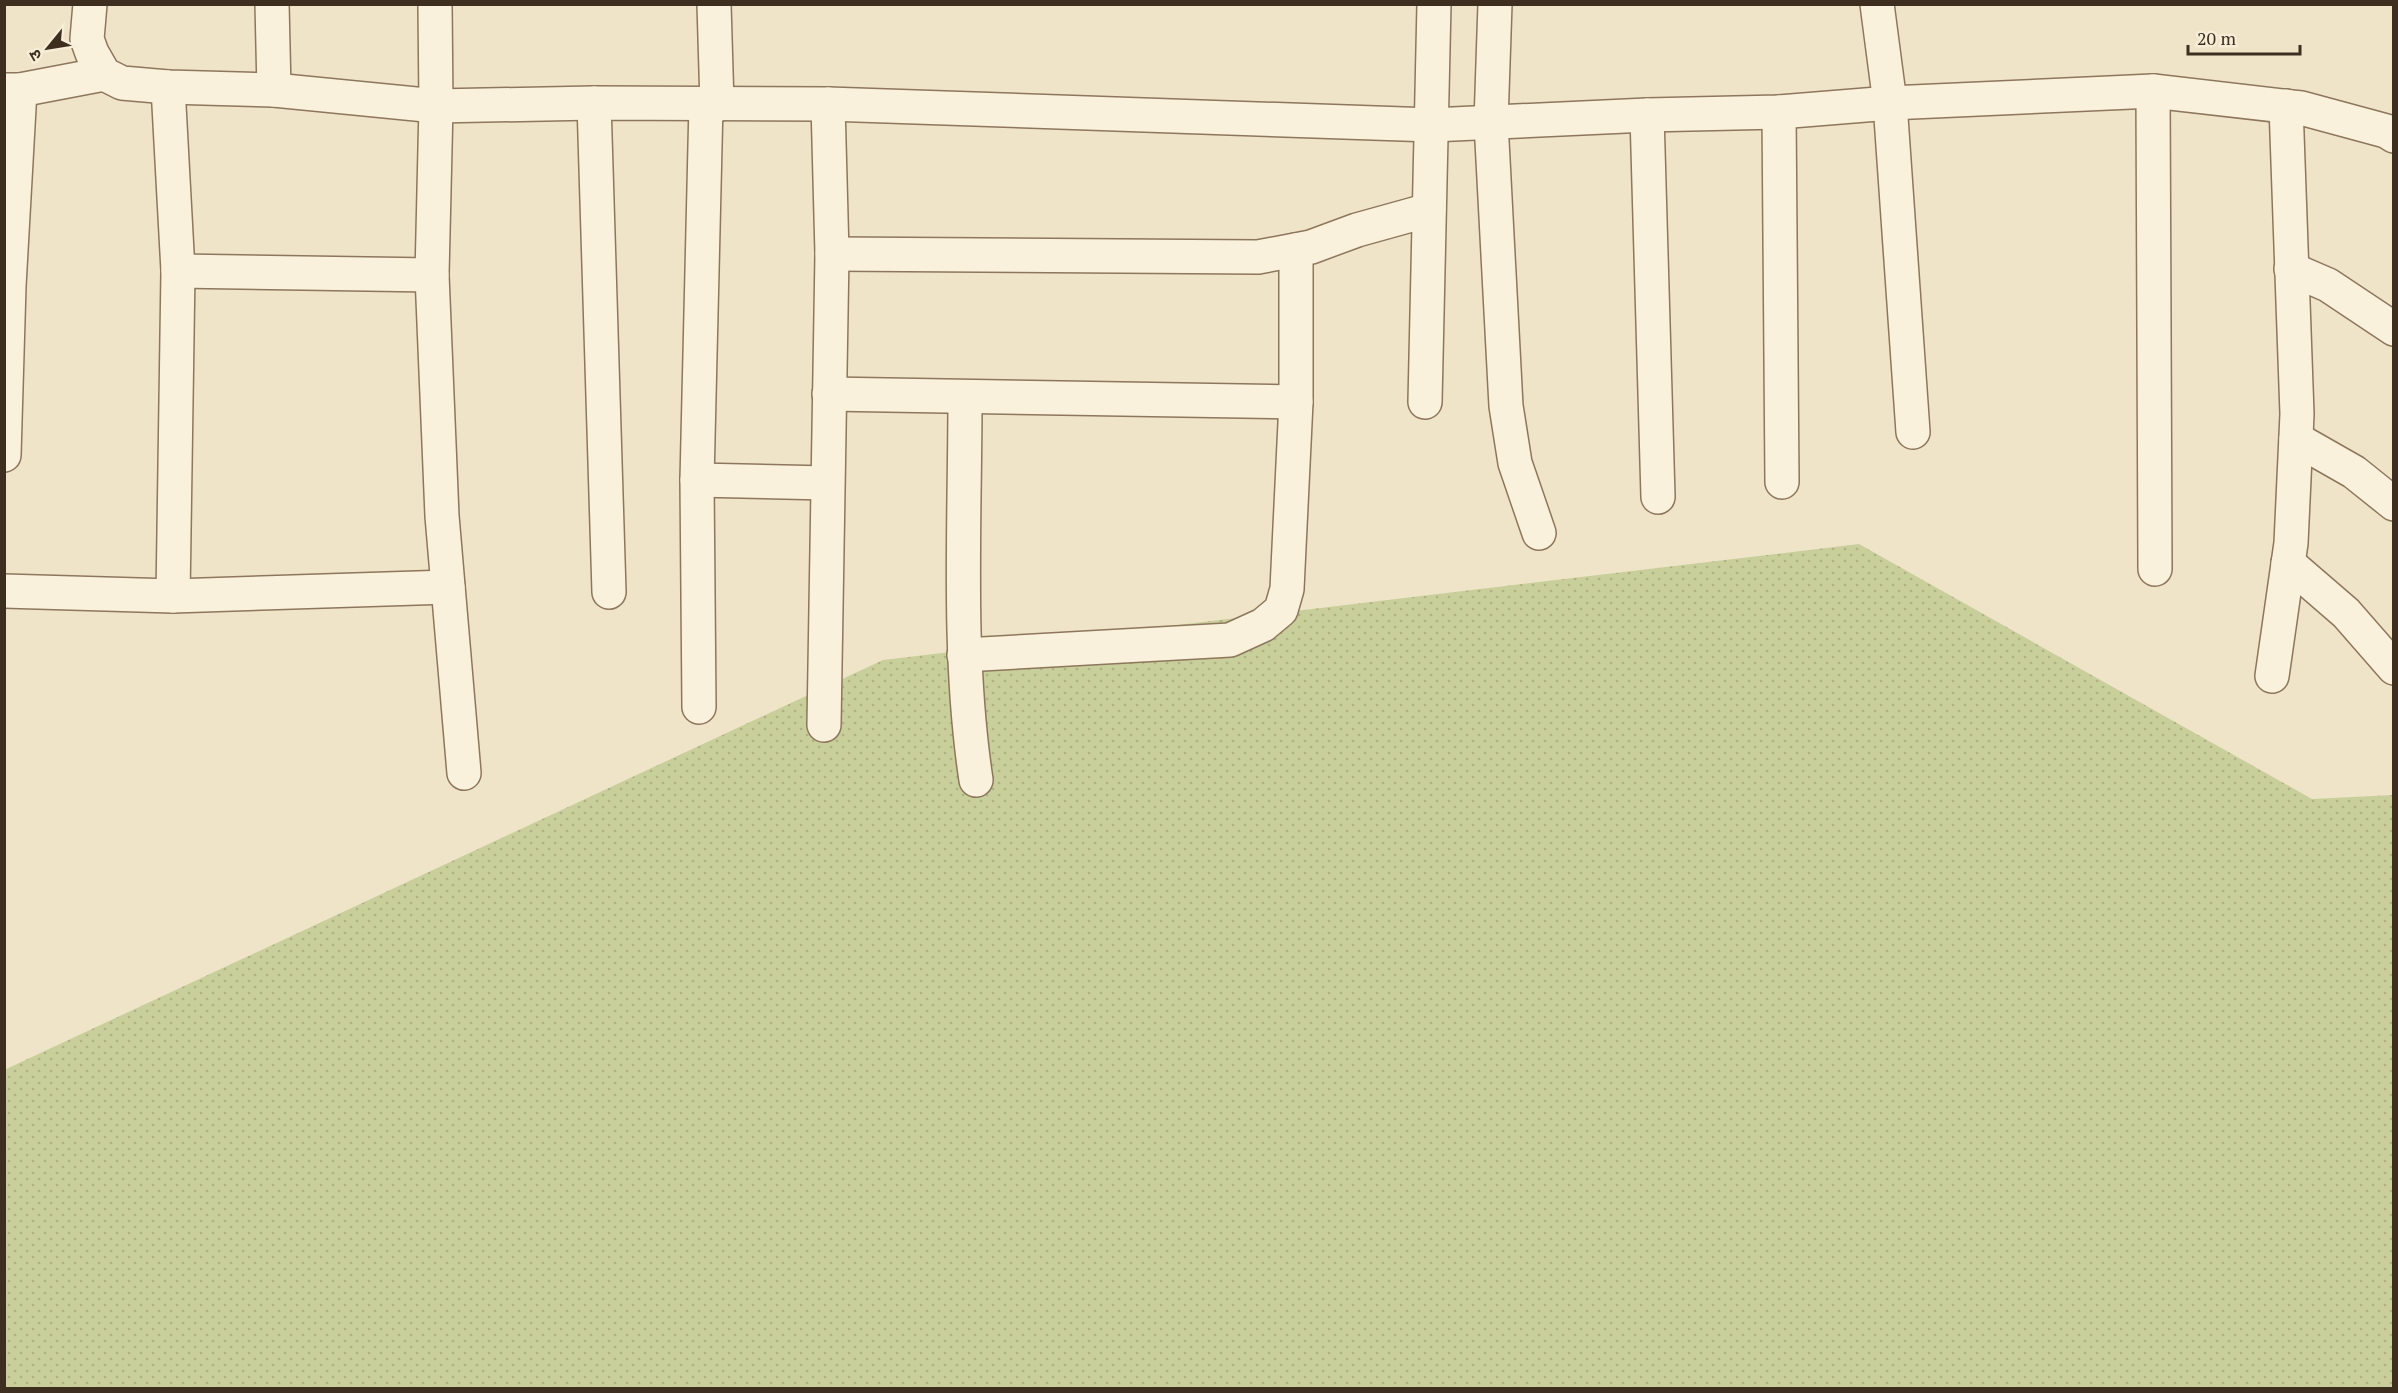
<svg xmlns="http://www.w3.org/2000/svg" width="2398" height="1393" font-family="'PT Serif','Noto Sans Devanagari',serif">
<style>
.grass{fill:url(#grass-dots)}
.lines{fill:none;stroke-linecap:round;stroke-linejoin:round}
.street-casing{stroke:#8d765c;stroke-width:36}
.street{stroke:#faf1dc;stroke-width:33}
</style>
<defs>
<pattern id="grass-dots" width="8" height="8" patternUnits="userSpaceOnUse" patternTransform="scale(1.5)"><rect width="8" height="8" fill="#c9cf9b"/><path d="M2 2h.1M6 6h.1" fill="none" stroke="#aeb285" stroke-width="1.8" stroke-linecap="round"/></pattern>
</defs>
<rect width="100%" height="100%" fill="#f0e4c8"/>
<!-- grass -->
<polygon class="grass" points="1859,544 2312,799 2393,795 2393,1388 5,1388 4,1070 883,660"/>
<g class="lines">
<!-- street casing -->
<g class="street-casing">
<g id="street">
<polyline points="90,4 87,39 92,53 104,74 122,83 168,87 274,90 436,106 594,103 828,104 1432,125 1647,115 1779,112 1890,103 2153,91 2301,108 2386,131 2394,136"/>
<polyline points="272,4 274,90"/>
<polyline points="435,4 436,106 432,275 442,516 464,773"/>
<polyline points="714,4 717,105"/>
<polyline points="1495,4 1491,122 1506,406 1515,463 1539,533"/>
<polyline points="1877,4 1890,103 1913,432"/>
<polyline points="4,90 20,90 104,74"/>
<polyline points="2153,91 2155,569"/>
<polyline points="594,103 609,592"/>
<polyline points="1779,112 1782,482"/>
<polyline points="1647,115 1658,497"/>
<polyline points="832,254 1258,257 1311,247 1357,230 1429,210"/>
<polyline points="2291,269 2328,285 2394,329"/>
<polyline points="178,271 432,275"/>
<polyline points="829,394 1296,402"/>
<path d="M965,397c0,127 -8,257 11,383"/>
<polyline points="1425,402 1434,4"/>
<polyline points="2296,439 2354,472 2394,504"/>
<polyline points="4,455 9,286 20,90"/>
<polyline points="697,480 827,483"/>
<polyline points="2288,563 2346,613 2394,668"/>
<polyline points="4,591 173,596 178,271 168,87"/>
<polyline points="173,596 448,587"/>
<polyline points="964,655 1230,640 1263,625 1281,610 1287,589 1296,402 1296,250"/>
<polyline points="2272,676 2291,543 2297,414 2286,106"/>
<polyline points="699,707 697,480 706,104"/>
<polyline points="824,725 832,254 828,104"/>
</g>
</g>
<!-- street -->
<use href="#street" class="street"/>
</g>
<!-- border -->
<rect width="2398" height="1393" fill="none" stroke="#3d2e20" stroke-width="12"/>
<!-- north arrow -->
<g transform="translate(48 48) rotate(240)" stroke="#f7eed8" stroke-width="4.5" paint-order="stroke">
<path d="M0-4.5L10 22L0 15L-10 22Z" fill="#3d2e20"/>
<text y="-9" font-size="16" font-weight="bold" text-anchor="middle" fill="#3d2e20">उ</text>
</g>
<!-- scale -->
<path d="M2188 45v9h112v-9" fill="none" stroke="#3d2e20" stroke-width="3"/>
<text x="2197" y="45" font-size="18" fill="#3d2e20" stroke="#f7eed8" stroke-width="4.5" paint-order="stroke">20 m</text>
</svg>
